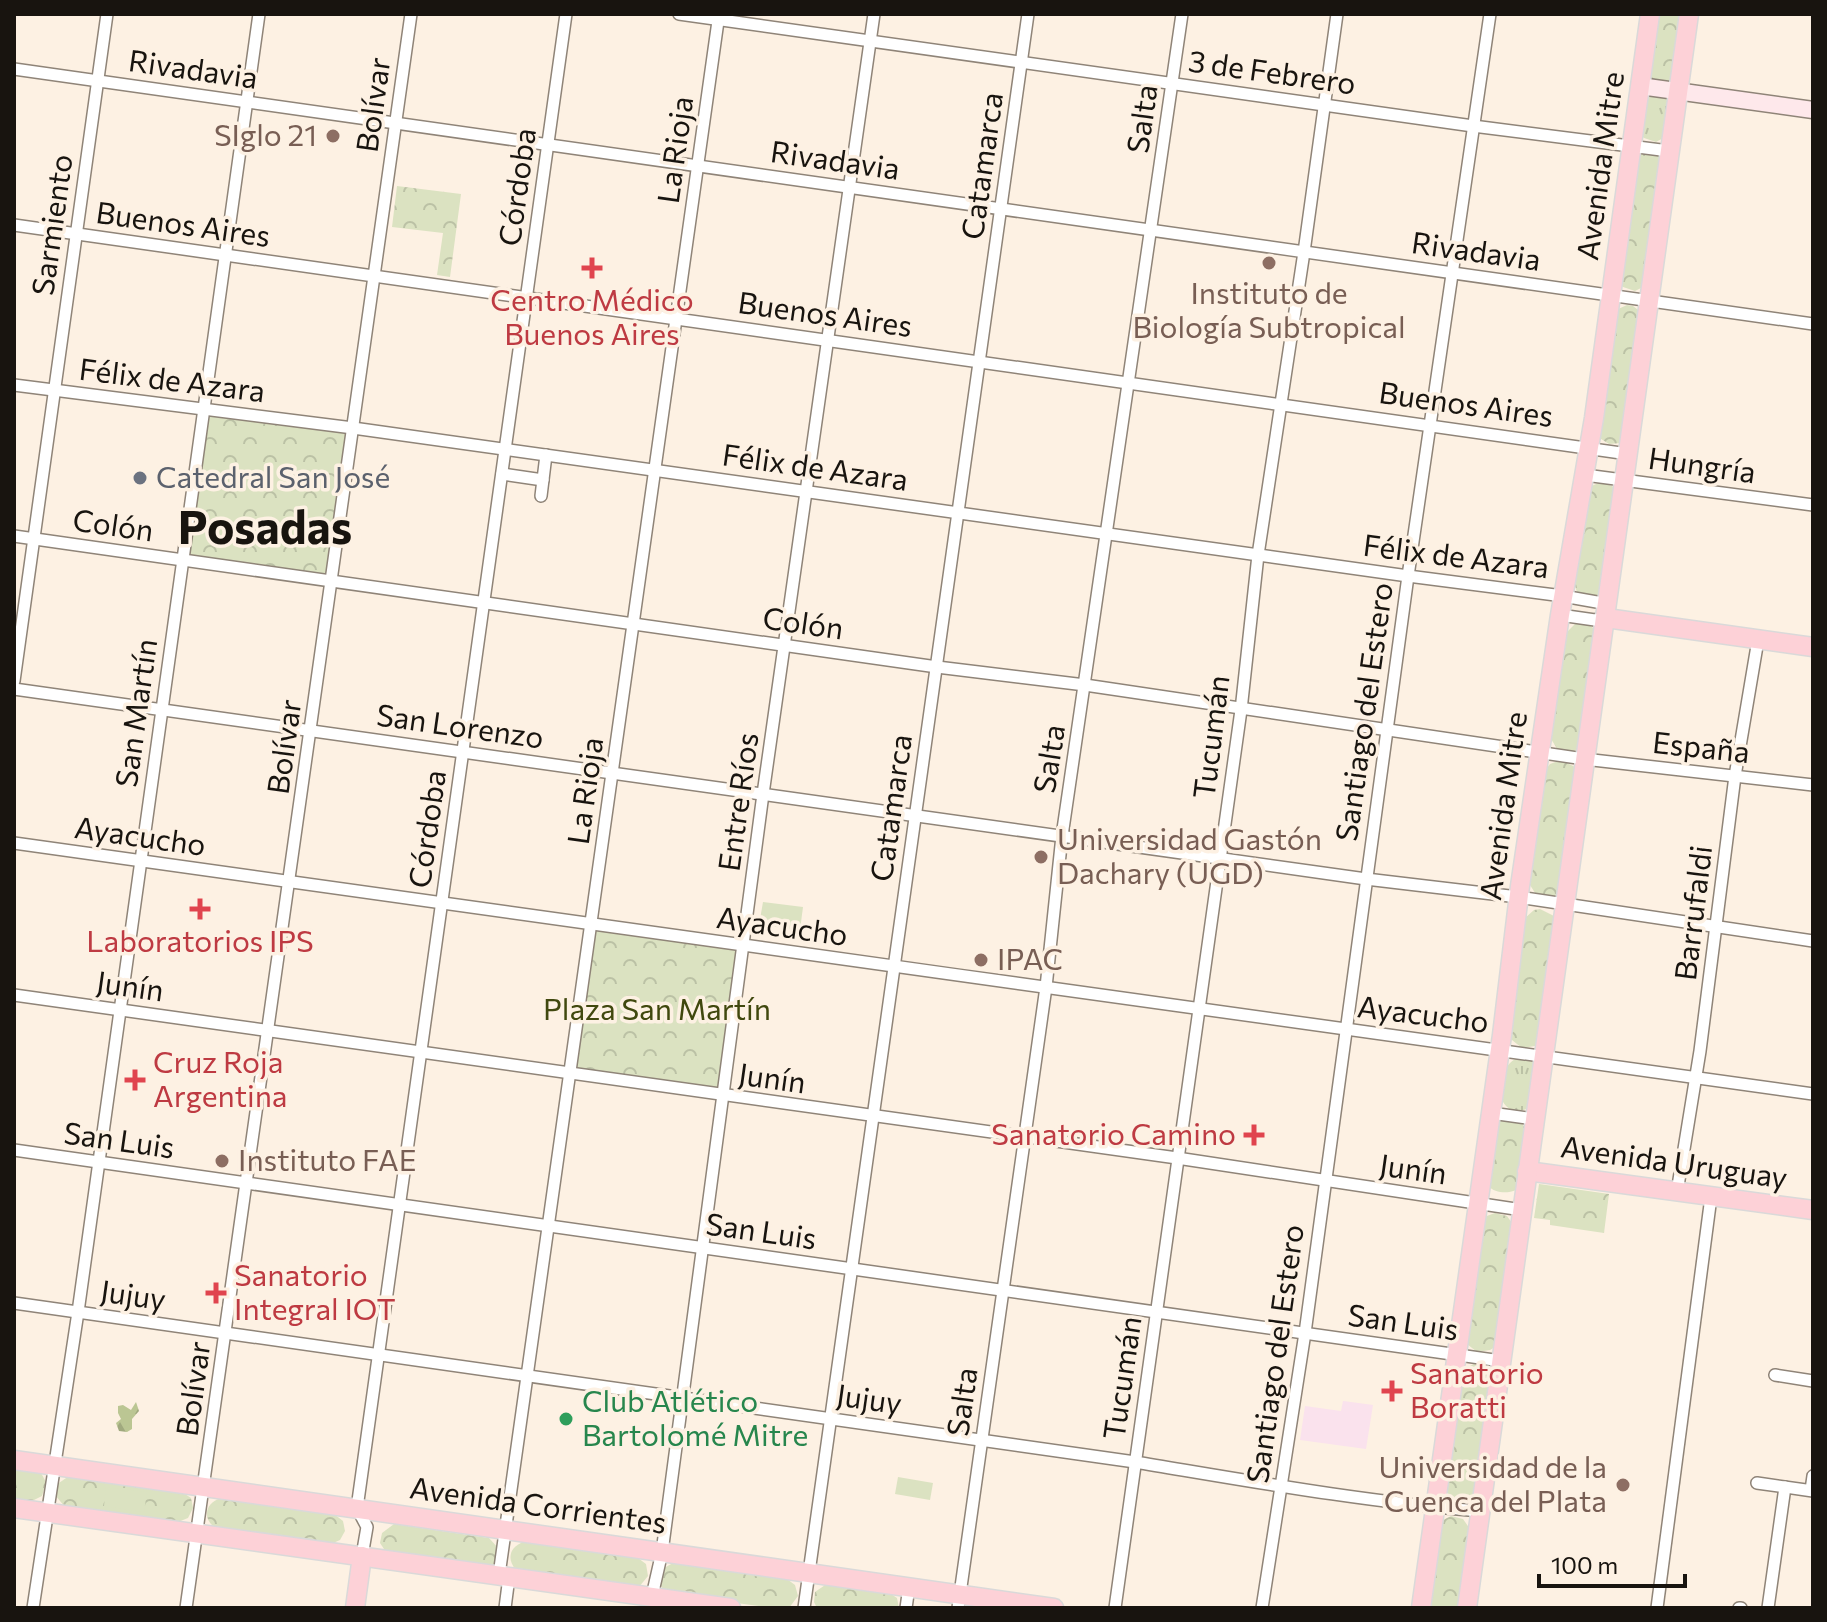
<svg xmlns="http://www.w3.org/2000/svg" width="1827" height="1622" font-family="Commissioner,sans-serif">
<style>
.medical{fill:#fae2ed}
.grass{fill:url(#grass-tufts)}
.forest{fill:url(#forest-firs)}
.park{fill:url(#park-crowns)}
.pitch{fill:#dbe2c1}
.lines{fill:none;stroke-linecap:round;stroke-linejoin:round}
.street-casing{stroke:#8f8478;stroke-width:14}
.secondary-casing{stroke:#8f8478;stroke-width:19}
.primary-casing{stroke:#dad9d9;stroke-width:21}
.street{stroke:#fff;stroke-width:11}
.secondary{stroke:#fee8eb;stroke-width:16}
.primary{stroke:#fdd1d7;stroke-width:18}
.education-dot{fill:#8d6e63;stroke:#fdf1e3;stroke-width:3}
.health-dot{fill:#e0444e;stroke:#fdf1e3;stroke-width:3}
.worship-dot{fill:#6b7280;stroke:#fdf1e3;stroke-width:3}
.leisure-dot{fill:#2e9e5b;stroke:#fdf1e3;stroke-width:3}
.labels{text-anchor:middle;stroke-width:7;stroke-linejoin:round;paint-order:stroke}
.street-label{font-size:30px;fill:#18140f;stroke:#fdf1e3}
.education-label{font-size:30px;fill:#785e54;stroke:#fdf1e3;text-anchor:start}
.health-label{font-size:30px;fill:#be3a42;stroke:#fdf1e3;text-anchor:start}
.worship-label{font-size:30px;fill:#5b616d;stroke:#fdf1e3;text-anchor:start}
.park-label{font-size:30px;fill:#40480e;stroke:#fdf1e3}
.leisure-label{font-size:30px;fill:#27864d;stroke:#fdf1e3;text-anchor:start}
.town-label{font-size:46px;font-weight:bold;fill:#18140f;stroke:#fdf1e3}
</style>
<defs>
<pattern id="grass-tufts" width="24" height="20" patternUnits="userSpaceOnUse" patternTransform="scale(2)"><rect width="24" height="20" fill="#dbe2c1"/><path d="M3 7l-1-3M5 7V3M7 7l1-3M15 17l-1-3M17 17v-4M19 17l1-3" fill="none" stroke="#bbc1a5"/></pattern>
<pattern id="forest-firs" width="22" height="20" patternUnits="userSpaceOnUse" patternTransform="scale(2)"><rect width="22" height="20" fill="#bbc693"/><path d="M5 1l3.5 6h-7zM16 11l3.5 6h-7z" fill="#a0a97e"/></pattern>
<pattern id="park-crowns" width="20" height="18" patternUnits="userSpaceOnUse" patternTransform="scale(2)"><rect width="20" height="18" fill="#dbe2c1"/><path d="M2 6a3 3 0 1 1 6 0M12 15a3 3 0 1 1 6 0" fill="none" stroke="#bbc1a5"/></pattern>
</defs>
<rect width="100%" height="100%" fill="#fdf1e3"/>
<!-- medical -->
<polygon class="medical" points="1343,1401 1373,1405 1366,1449 1300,1440 1305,1406 1341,1411"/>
<!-- grass -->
<g class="grass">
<polygon points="1649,95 1666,97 1670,102 1667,136 1656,142 1644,138 1639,134 1643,98"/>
<path d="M1521,1057l11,3 4,5 -5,41c-12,9 -24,6 -30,-8 3,-17 0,-36 20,-41z"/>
</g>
<!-- forest -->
<polygon class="forest" points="136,1402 139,1411 132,1419 132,1429 127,1432 119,1431 116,1423 121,1419 118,1413 118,1406 123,1405 131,1410"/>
<!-- park -->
<g class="park">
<path d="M1659,14h17l4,3 -9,65c-7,3 -17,1 -22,-4l6,-61z"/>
<polygon points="1641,153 1659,155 1663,159 1647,285 1635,291 1623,287 1619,283 1636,156"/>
<polygon points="397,186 461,194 450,277 437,275 443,233 392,227"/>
<polygon points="1627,305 1633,306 1642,313 1621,443 1609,444 1598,437 1616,310"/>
<polygon points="205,409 353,428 332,581 184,559"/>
<polygon points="1601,482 1612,486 1616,490 1599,598 1578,595 1573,580 1589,487"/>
<polygon points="1581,623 1588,624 1597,631 1581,747 1570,753 1558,750 1551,739 1567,632 1575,624"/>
<polygon points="1561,760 1577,768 1560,894 1555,897 1537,896 1530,885 1546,769 1550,764"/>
<polygon points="1540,909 1556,917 1539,1043 1535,1046 1522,1048 1512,1040 1509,1035 1525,918 1534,910"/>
<polygon points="593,927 741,949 720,1093 573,1072"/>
<path d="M1503,1119l18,3 6,9 -11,59c-9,4 -21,3 -28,-4l10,-63z"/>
<polygon points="1539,1184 1609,1194 1604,1233 1550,1225 1550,1220 1534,1218"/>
<polygon points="1495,1213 1507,1216 1514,1226 1495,1347 1490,1350 1477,1352 1467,1344 1484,1217"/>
<path d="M1474,1364l12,4 7,10 -20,120c-12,9 -23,6 -30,-8l20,-121z"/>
<polygon points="14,1467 41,1473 46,1482 42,1496 32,1501 14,1498"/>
<polygon points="69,1476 182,1492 191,1498 193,1508 188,1518 178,1522 65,1507 55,1495 56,1485"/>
<path d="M221,1498l113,16 9,7 2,10 -5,9 -9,4 -114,-15c-15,-9 -13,-26 4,-31z"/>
<polygon points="1451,1516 1463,1519 1470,1529 1459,1608 1426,1608 1441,1521"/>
<polygon points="394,1524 489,1538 499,1549 498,1560 490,1567 386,1552 380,1543 382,1533"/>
<path d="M524,1542l114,16 8,6 2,12 -9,11 -123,-17c-10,-11 -6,-24 8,-28z"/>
<polygon points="673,1563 787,1579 795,1585 798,1596 789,1608 773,1608 670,1594 664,1591 659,1582 664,1568"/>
<polygon points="828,1583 888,1592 897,1598 899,1608 817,1608 814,1602 815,1592"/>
</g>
<!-- pitch -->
<g class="pitch">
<polygon points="763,902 803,907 800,930 759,925"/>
<polygon points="898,1477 933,1483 930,1500 895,1494"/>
<polygon points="106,1487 147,1492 144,1512 104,1506"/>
</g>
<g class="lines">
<!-- street casing -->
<g class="street-casing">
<g id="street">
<polyline points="679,14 1473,126 1669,151"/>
<polyline points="14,69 1813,324"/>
<polyline points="14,225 1628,454"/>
<polyline points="14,385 353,428 1408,576 1563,596 1608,604"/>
<polyline points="502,474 543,480"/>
<polyline points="1585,475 1813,505"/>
<polyline points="541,496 546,455"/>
<polyline points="14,536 937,667 1085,685 1584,759 1813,785"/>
<polyline points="1560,615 1595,620 1606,618"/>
<polyline points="14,681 107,14"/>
<polyline points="14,689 1366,879 1518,897 1813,941"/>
<path d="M14,843c600,85 1199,167 1799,251"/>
<polyline points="14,995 1177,1158 1522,1210"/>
<polyline points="1491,1113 1534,1119"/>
<polyline points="14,1150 1501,1361"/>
<polyline points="1677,1192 1700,1051 1735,776 1758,640"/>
<path d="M14,1303l1121,159c115,19 230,40 345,49"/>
<polyline points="1775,1375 1813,1381"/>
<polyline points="1757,1483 1813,1491"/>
<polyline points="1811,1490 1813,1476"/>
<polyline points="362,1556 367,1527 357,1508 566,14"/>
<polyline points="499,1575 719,14"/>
<polyline points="652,1596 662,1552 763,794 874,14"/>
<polyline points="33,1608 78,1312 259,14"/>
<polyline points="186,1608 411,14"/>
<polyline points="505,1608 509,1577"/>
<polyline points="804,1608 1028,14"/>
<polyline points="906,1608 909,1587"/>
<polyline points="958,1608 1046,987 1062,836 1182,14"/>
<polyline points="1115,1608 1241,710 1258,555 1304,252 1337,14"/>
<polyline points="1262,1608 1305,1333 1408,576 1490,14"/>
<polyline points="1657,1608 1711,1197"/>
<polyline points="1739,1608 1741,1608"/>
<polyline points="1768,1608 1785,1487"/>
</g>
</g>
<!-- secondary casing -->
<g class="secondary-casing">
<polyline id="secondary" points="1640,86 1813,110"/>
</g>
<!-- primary casing -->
<g class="primary-casing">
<g id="primary">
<polyline points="1606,618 1813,647"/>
<polyline points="1527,1171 1813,1210"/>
<polyline points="14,1460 1054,1608"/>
<polyline points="14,1508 731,1608"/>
<polyline points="355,1608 362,1556"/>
<polyline points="1421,1608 1502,1035 1520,886 1560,615 1594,418 1650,14"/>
<polyline points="1467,1608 1689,14"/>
</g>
</g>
<!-- street -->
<use href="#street" class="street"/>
<!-- secondary -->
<use href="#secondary" class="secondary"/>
<!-- primary -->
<use href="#primary" class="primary"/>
</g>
<!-- markers -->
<g class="education-dot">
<circle cx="333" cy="136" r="8"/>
<circle cx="1269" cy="263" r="8"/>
<circle cx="1041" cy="857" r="8"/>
<circle cx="981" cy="960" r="8"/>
<circle cx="222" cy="1161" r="8"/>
<circle cx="1623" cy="1485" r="8"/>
</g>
<g class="health-dot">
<path d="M588 256h8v8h8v8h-8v8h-8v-8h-8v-8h8z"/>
<path d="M196 897h8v8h8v8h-8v8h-8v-8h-8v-8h8z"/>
<path d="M131 1068h8v8h8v8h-8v8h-8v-8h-8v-8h8z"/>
<path d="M1250 1123h8v8h8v8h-8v8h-8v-8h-8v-8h8z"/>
<path d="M212 1281h8v8h8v8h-8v8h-8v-8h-8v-8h8z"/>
<path d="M1388 1379h8v8h8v8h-8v8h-8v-8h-8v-8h8z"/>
</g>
<circle class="worship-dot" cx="140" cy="478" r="8"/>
<circle class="leisure-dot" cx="566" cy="1419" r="8"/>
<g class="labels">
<!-- street labels -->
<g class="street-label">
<text transform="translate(193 70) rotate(8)" y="10">Rivadavia</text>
<text transform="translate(1272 73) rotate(8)" y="10">3 de Febrero</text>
<text transform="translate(374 105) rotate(-82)" y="10">Bolívar</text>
<text transform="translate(1143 119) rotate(-82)" y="10">Salta</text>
<text transform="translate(676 150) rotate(-82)" y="10">La Rioja</text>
<text transform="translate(835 161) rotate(8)" y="10">Rivadavia</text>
<text transform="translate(983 166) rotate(-82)" y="10">Catamarca</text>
<text transform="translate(1601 166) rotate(-82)" y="10">Avenida Mitre</text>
<text transform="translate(518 187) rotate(-82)" y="10">Córdoba</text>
<text transform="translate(53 225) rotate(-82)" y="10">Sarmiento</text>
<text transform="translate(183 225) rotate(8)" y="10">Buenos Aires</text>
<text transform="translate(1476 252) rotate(8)" y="10">Rivadavia</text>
<text transform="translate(825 315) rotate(8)" y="10">Buenos Aires</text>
<text transform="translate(172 381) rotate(7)" y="10">Félix de Azara</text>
<text transform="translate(1466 405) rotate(8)" y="10">Buenos Aires</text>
<text transform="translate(1702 466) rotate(8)" y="10">Hungría</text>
<text transform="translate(815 468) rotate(8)" y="10">Félix de Azara</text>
<text transform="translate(113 526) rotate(8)" y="10">Colón</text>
<text transform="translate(1456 557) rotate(7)" y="10">Félix de Azara</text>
<text transform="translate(803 624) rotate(8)" y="10">Colón</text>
<text transform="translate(1365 712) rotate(-82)" y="10">Santiago del Estero</text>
<text transform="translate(137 713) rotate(-82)" y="10">San Martín</text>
<text transform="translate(460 727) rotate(8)" y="10">San Lorenzo</text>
<text transform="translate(1212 737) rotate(-83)" y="10">Tucumán</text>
<text transform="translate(285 747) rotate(-82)" y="10">Bolívar</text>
<text transform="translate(1701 748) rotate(6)" y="10">España</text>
<text transform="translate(1050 759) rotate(-81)" y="10">Salta</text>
<text transform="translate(586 791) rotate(-82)" y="10">La Rioja</text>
<text transform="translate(739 802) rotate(-82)" y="10">Entre Ríos</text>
<text transform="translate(1504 806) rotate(-82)" y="10">Avenida Mitre</text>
<text transform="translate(892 808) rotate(-82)" y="10">Catamarca</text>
<text transform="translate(428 829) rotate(-82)" y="10">Córdoba</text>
<text transform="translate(140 837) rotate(8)" y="10">Ayacucho</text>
<text transform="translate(1694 913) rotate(-83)" y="10">Barrufaldi</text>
<text transform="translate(782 927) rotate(8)" y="10">Ayacucho</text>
<text transform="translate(130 987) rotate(8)" y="10">Junín</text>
<text transform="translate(1423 1015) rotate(7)" y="10">Ayacucho</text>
<text transform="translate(772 1079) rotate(8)" y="10">Junín</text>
<text transform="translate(119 1141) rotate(8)" y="10">San Luis</text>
<text transform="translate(1674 1163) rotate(8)" y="10">Avenida Uruguay</text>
<text transform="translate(1413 1170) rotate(8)" y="10">Junín</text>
<text transform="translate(761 1232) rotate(8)" y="10">San Luis</text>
<text transform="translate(133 1296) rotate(8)" y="10">Jujuy</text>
<text transform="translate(1403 1323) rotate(8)" y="10">San Luis</text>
<text transform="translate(1276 1354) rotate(-82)" y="10">Santiago del Estero</text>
<text transform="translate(1123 1378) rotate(-82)" y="10">Tucumán</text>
<text transform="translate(194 1389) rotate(-82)" y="10">Bolívar</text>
<text transform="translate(869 1400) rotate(8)" y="10">Jujuy</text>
<text transform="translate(963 1402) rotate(-82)" y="10">Salta</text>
<text transform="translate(538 1506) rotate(8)" y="10">Avenida Corrientes</text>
</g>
<!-- education labels -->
<g class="education-label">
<text x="317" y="146" text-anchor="end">SIglo 21</text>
<text x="1269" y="304" text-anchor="middle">Instituto de<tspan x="1269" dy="34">Biología Subtropical</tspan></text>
<text x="1057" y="850">Universidad Gastón<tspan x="1057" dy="34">Dachary (UGD)</tspan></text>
<text x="997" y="970">IPAC</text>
<text x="238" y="1171">Instituto FAE</text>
<text x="1607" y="1478" text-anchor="end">Universidad de la<tspan x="1607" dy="34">Cuenca del Plata</tspan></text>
</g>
<!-- health labels -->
<g class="health-label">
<text x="592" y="311" text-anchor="middle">Centro Médico<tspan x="592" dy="34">Buenos Aires</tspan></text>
<text x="200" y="952" text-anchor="middle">Laboratorios IPS</text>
<text x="153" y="1073">Cruz Roja<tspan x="153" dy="34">Argentina</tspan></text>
<text x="1236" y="1145" text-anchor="end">Sanatorio Camino</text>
<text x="234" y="1286">Sanatorio<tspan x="234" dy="34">Integral IOT</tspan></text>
<text x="1410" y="1384">Sanatorio<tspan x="1410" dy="34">Boratti</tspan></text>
</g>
<!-- worship labels -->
<g class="worship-label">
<text x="156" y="488">Catedral San José</text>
</g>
<!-- park labels -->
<g class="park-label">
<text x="657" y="1020">Plaza San Martín</text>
</g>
<!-- leisure labels -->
<g class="leisure-label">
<text x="582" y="1412">Club Atlético<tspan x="582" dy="34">Bartolomé Mitre</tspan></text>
</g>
<!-- town labels -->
<g class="town-label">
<text x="265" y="544">Posadas</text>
</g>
</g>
<!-- border -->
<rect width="1827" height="1622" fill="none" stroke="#18140f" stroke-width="32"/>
<!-- scale -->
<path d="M1539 1574v12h146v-12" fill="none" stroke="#18140f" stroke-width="4"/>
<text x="1551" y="1574" font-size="24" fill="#18140f" stroke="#fdf1e3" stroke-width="6" paint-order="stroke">100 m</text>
</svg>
